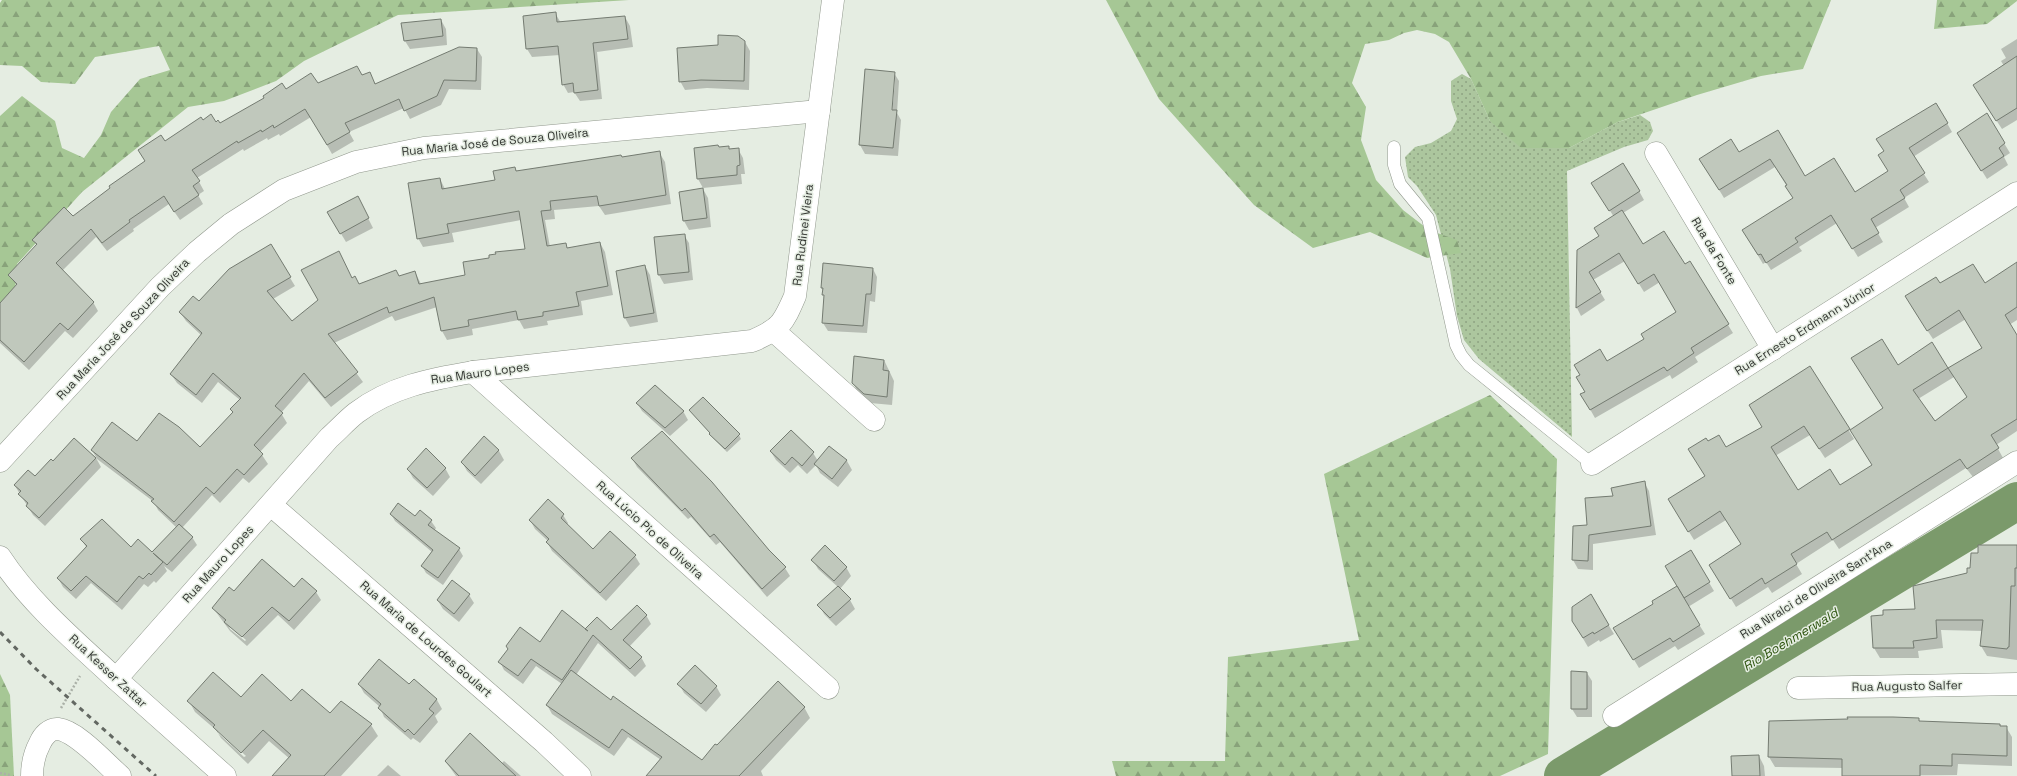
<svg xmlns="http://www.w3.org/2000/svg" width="2017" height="776" font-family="'Space Grotesk',sans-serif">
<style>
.grass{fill:url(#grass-dots)}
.forest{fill:url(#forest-firs)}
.shadow{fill:#0003;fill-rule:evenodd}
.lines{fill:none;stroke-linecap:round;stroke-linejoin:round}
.river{stroke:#7b9a6b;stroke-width:38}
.building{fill:#c0c8bc;stroke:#747b71}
.service-casing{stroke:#91988d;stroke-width:13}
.minor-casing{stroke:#91988d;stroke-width:23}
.tertiary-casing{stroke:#91988d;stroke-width:23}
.path{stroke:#aab0a7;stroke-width:2.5;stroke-dasharray:2 2;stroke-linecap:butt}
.service{stroke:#fff;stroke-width:12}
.minor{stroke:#fff;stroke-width:22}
.tertiary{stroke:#fff;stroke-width:22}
.rail{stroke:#636862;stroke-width:3;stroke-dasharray:5 5;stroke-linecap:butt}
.labels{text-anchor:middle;stroke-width:3;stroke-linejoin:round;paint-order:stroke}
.street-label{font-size:12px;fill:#333632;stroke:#e5ede2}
.water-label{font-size:13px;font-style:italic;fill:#2b520c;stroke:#e5ede2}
</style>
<defs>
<pattern id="grass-dots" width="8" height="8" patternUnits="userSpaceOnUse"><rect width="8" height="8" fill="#acc69e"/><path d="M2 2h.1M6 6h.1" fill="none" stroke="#8da281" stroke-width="1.8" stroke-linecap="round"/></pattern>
<pattern id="forest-firs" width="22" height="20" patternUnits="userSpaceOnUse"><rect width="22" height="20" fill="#a6c795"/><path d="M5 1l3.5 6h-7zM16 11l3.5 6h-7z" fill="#88a27a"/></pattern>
</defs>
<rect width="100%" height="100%" fill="#e5ede2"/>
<!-- grass -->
<polygon class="grass" points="1462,74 1471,79 1490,121 1569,148 1618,122 1640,115 1650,122 1653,131 1648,140 1624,147 1567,171 1572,437 1479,359 1464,340 1457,316 1450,269 1436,215 1417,186 1408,177 1405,157 1415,147 1431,143 1451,131 1457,119 1451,101 1451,81"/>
<!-- forest -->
<g class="forest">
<polygon points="2,0 629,0 398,15 304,61 276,81 224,101 188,107 82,192 17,264 15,290 0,311 0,116 22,96 55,121 62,148 84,158 101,135 111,112 140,79 170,70 159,46 95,57 75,84 41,82 22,66 0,65 0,3"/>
<polygon points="1106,0 1831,0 1803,69 1761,76 1697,95 1618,122 1569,148 1521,148 1490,121 1471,79 1449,42 1435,34 1417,30 1404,33 1389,40 1365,44 1352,83 1366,107 1361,140 1376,180 1403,210 1429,230 1457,240 1461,253 1427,258 1370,232 1313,248 1254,205 1159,99"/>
<polygon points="1937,0 2017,0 2017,1 1987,24 1934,29"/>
<polygon points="1490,395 1557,459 1548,754 1500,776 1116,776 1112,761 1225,761 1228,657 1359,640 1324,474"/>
<polygon points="0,674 10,695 14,776 0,776"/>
</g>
<!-- shadow -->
<g class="shadow">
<polygon points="555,13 561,23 625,17 630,26 633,47 597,52 602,99 580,101 574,92 568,93 563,84 560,55 532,57 527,49"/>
<polygon points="441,20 446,29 447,45 410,49 405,41"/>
<polygon points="2017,39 2017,120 2002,129 1979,94 2004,66 2001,61 2006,58 2001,49"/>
<polygon points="745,42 750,51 749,90 707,88 685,90 680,81 719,46"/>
<polygon points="477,49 482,57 481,90 449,89 441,105 410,119 404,108 349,132 354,141 332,154 311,117 280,136 279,134 268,140 267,138 244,151 243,149 197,178 204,191 198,195 203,204 180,220 169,204 133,229 134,231 107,251 96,237 62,271 93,302 98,311 73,338 65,331 29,370 0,343 0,304 17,286 9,275 37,246 33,240 73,217 146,162 164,142 202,121 220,124 286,91 362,76 369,73 376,85"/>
<path d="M894,73l5,8 -2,32 4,7 -3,36 -33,-2 -5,-9zM893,80h2l-3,35h-2z"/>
<polygon points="1987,115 2010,153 2004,157 2008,165 1987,179 1964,142"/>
<polygon points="1947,123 1952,132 1913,157 1929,182 1904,198 1909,207 1875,228 1883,242 1858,257 1837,223 1799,247 1802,251 1771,270 1766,262 1763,264 1748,239 1794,198 1775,167 1724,198 1706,168 1739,153 1777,131 1805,178 1855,193 1889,172 1879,155"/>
<polygon points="728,147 730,150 738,149 743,158 745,174 741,174 742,184 703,188 698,179 695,149"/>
<polygon points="659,152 665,162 671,204 605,215 599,206 554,210 555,219 545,220 550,247 565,244 568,249 600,243 605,252 613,295 581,301 583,315 547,321 548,325 524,329 519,320 472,329 473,335 447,340 442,331 437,307 395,321 392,316 334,343 363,382 331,407 309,381 281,413 287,423 260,452 268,464 249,483 243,478 220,503 212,495 182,528 192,537 197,545 172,572 164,566 167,571 156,583 154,581 148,587 144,584 122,610 91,583 76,599 63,587 58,578 86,547 81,539 102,520 131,548 152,554 177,528 158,510 154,502 97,459 92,450 137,443 200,448 233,413 231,410 240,400 218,382 202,403 177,383 171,374 201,335 186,321 180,312 199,303 270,245 295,286 273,299 292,322 352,279 359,285 400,277 415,272 421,284 466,276 490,259 526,250 521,220 452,233 454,242 423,247 418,238 440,179 445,189 496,180 515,168 517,172"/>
<polygon points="703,189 708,198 711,227 689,230 684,221"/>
<polygon points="1639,191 1644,200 1623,213 1643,245 1684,265 1689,262 1733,333 1695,357 1698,362 1672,379 1670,375 1595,418 1582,395 1677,312 1660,282 1644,292 1625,261 1593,280 1605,300 1581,316 1577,308 1578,251 1600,237 1614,217 1598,192"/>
<polygon points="362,206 373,228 346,242 328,212"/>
<polygon points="684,235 689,243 693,280 664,284 659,275 655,238"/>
<path d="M2017,263v57l-8,5 8,12v94l-21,14 7,13 -30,19 -7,-9 -127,81 -6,-9 -37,24 6,10 -30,19 -4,-6 -32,20 -20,-33 26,-30 -16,-24 -32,20 -19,-31 31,-32 2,-35 18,6 38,-20 46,-61 44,72 -29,19 -15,-23 -35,21 23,36 42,-6 33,-21 11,-56 14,-43 34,-22 16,25 35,-21 -17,-29 -33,20 -22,-33 29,-21 44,-1zM1954,377l14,21 -33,25 -17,-24z"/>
<polygon points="824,264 873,269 877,277 875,302 870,301 867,333 828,331 823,323 825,297 822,288"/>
<polygon points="645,266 650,275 658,322 630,327 625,318 617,271"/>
<polygon points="884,360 894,381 892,405 870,403 858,392 853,383"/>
<polygon points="637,403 683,411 688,420 670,436 642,411"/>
<polygon points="690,410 739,435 741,439 727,452 713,438 711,433"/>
<polygon points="791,432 813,453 818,461 830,447 847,461 852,470 838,487 820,473 816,465 807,474 798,465 790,473 776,460 771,452"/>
<polygon points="484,438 499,451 504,460 481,484 467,471 462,462"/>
<polygon points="74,439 96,458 101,467 45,526 33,515 15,486 35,478 53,462"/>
<polygon points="632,458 768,551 785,568 790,576 767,597 720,542 716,545 691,517 688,519 637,467"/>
<polygon points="445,468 450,477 433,496 413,478 408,469"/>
<polygon points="1644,482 1649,491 1656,535 1593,544 1593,570 1578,569 1573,560 1574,527 1588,526 1614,497"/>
<polygon points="420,511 431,521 436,528 434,531 459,549 463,556 443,585 426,573 422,566 432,552 395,521 391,514 415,517"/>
<polygon points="563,515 568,523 567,525 593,550 635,556 640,564 606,601 552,551 547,542 548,541 535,529 530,520"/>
<polygon points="2017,546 2017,660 1987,656 1981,646 1983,631 1941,630 1943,648 1918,651 1919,658 1880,658 1874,648 1916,610 1968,573 1979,554"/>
<polygon points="1691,552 1714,591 1688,607 1705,634 1678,650 1675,646 1639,668 1615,628 1655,604 1678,586"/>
<polygon points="813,560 846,567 851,576 840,589 850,600 855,609 836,626 824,614 819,605 838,587 818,569"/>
<path d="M294,589l22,3 5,8 -27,30 -16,-15 -31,31 -17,-15 -17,-23zM228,624l18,16 -1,1 -15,-12z"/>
<polygon points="469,595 474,603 459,622 443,609 438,601"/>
<polygon points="1591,596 1614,634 1600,642 1599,640 1588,647 1578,630"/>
<polygon points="646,615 651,624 629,647 641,657 646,666 635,677 598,643 576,675 691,776 648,776 661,760 628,737 614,756 552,714 547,705 562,684 536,666 523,684 504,670 500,662 540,643 589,633 611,632"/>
<polygon points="1587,673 1592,681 1592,717 1577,717 1572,709"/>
<polygon points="414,680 437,700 442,709 435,716 438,722 420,743 413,738 411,740 384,717 380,707 364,693 359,684 409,686"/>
<polygon points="679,684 716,686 721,695 706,712 684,693"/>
<path d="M241,698l50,4 39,13 11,-12 30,22 7,11 -37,40h-65l14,-17 -21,-18 -21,23 -27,-26 -5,-8 -21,-18 -6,-11zM218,730l28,26 -2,1 -26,-24z"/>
<polygon points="804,707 810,718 761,771 763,776 712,776 717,747"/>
<polygon points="1918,719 1920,722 2000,724 2001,727 2006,727 2012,737 2012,766 1958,764 1957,775 1843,776 1843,768 1775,767 1769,757"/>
<polygon points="1759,756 1764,766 1765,776 1733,776"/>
<polygon points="504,761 521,776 456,776 446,762 501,764"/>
<polygon points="388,765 401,776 377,776"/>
</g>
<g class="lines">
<!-- river -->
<polyline class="river" points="1563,776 2017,501"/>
</g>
<!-- building -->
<g class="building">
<polygon points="556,12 557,22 625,16 628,39 593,43 598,90 574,93 573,83 562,85 558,46 526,49 523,16"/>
<polygon points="441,19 443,36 404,41 401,23"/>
<polygon points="718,35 738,36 745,41 744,81 701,80 679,82 677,48 718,45"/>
<polygon points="459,47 477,48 476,81 444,80 437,96 404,111 399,99 345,123 350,132 327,145 305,109 274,128 273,125 262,132 261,130 238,143 237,141 192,170 200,181 193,186 199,195 174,212 164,196 129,220 130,222 102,243 91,229 56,263 94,302 68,330 60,323 24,362 0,340 0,303 17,284 8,275 37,244 32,240 64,207 73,216 110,188 109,186 145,161 138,150 161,135 165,141 201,117 203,120 211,114 216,122 218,120 220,123 264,98 263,96 282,83 286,89 311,73 318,83 357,66 362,75 370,72 375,84"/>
<polygon points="2017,56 2017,108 1996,121 1973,85"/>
<polygon points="865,69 895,72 892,110 897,110 893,148 859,145"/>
<polygon points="1936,103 1948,123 1909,148 1925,173 1900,190 1905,198 1871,219 1879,233 1852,249 1831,215 1795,238 1798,242 1766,263 1761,254 1758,255 1742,230 1793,198 1785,186 1787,185 1770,159 1719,190 1699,159 1731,139 1739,152 1778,130 1805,176 1834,158 1855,192 1888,171 1878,155 1884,151 1876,139"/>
<polygon points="1987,113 2005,143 1999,148 2004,156 1981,171 1957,133"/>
<polygon points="718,145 719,147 729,146 729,149 739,148 740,165 737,166 737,175 697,179 694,148"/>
<polygon points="660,151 666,195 599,206 597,196 550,201 551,210 541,211 547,246 566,243 567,248 600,242 608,286 576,292 579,306 543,312 543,316 518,320 516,311 468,320 469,326 441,331 434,297 389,313 387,307 328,334 358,372 325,398 304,373 275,406 283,413 254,445 263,454 244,475 237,469 214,494 206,487 174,522 151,501 154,499 91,450 112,422 137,441 159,413 179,427 200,447 233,412 230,409 241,398 213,373 196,395 170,374 202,333 179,312 193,296 199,301 229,269 271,244 291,277 267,291 292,321 318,300 301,270 339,251 352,278 355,276 359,284 396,270 399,276 415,271 419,284 465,275 463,262 489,258 489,255 496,254 495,252 525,249 519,211 447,224 449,233 417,239 408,183 440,178 442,189 495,180 493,171 515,167 516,171 621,155 622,157"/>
<polygon points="1623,163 1640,191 1609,211 1591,183"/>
<polygon points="703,188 707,218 683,221 679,192"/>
<polygon points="358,196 369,218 340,234 327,212"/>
<polygon points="1622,210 1643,244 1664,231 1685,264 1690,261 1729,324 1691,348 1694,353 1667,371 1664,367 1590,410 1580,394 1585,392 1576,377 1580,375 1574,365 1600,349 1607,361 1644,339 1641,334 1676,312 1654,274 1638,284 1619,253 1589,272 1601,292 1576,308 1577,250 1599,236 1594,228"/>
<polygon points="685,234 689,272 658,275 654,237"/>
<polygon points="2017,262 2017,307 2005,315 2017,335 2017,419 1991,435 1999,448 1967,469 1960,459 1832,540 1827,532 1791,554 1797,564 1765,584 1762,578 1730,599 1709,565 1741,544 1720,511 1688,532 1668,499 1705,476 1688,449 1706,438 1708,441 1719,435 1726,447 1762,427 1749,405 1810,366 1850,429 1819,449 1804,426 1771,447 1798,490 1830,469 1840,485 1872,465 1850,430 1883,408 1851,358 1882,339 1898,365 1932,342 1948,368 1913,390 1935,421 1967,397 1948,368 1982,348 1959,310 1927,331 1905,296 1936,277 1940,283 1973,264 1985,283"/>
<polygon points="823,263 873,268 871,294 866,294 863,326 822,323 824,295 822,295 823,288 821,288"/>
<polygon points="645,265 654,313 624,318 616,271"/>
<polygon points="854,356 884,360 883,370 889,371 887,397 864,394 852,383"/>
<polygon points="655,385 684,411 665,428 636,403"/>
<polygon points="703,397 740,434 725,449 709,434 710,433 689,410"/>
<polygon points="791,430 814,452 802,466 792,457 785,465 770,451"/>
<polygon points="662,431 712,482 769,550 786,567 762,589 714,534 710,537 685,508 682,511 631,458"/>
<polygon points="484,436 499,450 475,476 461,462"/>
<polygon points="74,438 96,458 39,518 26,506 28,503 18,494 21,491 14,485 28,470 35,476 51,459 53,461"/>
<polygon points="829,446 847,460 832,479 814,464"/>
<polygon points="426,448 446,468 427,488 407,469"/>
<polygon points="1645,481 1651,526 1589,535 1588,561 1572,560 1573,526 1587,525 1585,498 1613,496 1611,488"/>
<polygon points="548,499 564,514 561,518 593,549 610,531 636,555 600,593 546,542 549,539 529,520"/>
<polygon points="398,503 415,516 420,510 432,520 428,525 460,548 438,578 421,566 433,550 390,514"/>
<polygon points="102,519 131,547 138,539 152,552 179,524 193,537 167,565 153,553 163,562 151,575 149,573 143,579 139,576 117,602 86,576 71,591 57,578 87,546 80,539"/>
<polygon points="825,545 847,567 834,581 811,560"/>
<polygon points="1978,545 2017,545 2017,568 2015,568 2015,586 2011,586 2009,647 2008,647 2007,649 1980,646 1983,620 1936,620 1937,638 1913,641 1914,648 1873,648 1871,616 1883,615 1883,610 1915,609 1913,586 1967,573 1967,568 1970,568 1971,553 1978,553"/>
<polygon points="1691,550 1710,582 1684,598 1665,566"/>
<polygon points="262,559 294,587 302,578 317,591 289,621 272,607 242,637 224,622 226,620 212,608 229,587 234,591"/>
<polygon points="452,580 470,594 454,614 437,600"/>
<polygon points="838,586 851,599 830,618 817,605"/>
<polygon points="1677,586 1700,625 1673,642 1670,638 1633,660 1613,628 1653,604 1652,601"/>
<polygon points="1591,594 1609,625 1594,634 1593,632 1583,638 1572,621 1572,607"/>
<polygon points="637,605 647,615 623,640 642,657 630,669 593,635 562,680 531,659 518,676 498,662 508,649 506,646 520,627 540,642 562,610 588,631 585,629 597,617 611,630"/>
<polygon points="379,659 409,684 414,679 437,699 429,709 434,713 414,735 408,729 405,732 378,708 381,704 358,684"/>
<polygon points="695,665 717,686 701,704 677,684"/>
<polygon points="571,670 611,700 613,696 702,760 715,744 717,745 778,681 805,707 739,776 646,776 662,757 622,729 609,748 546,705"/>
<polygon points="1571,671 1587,672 1587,709 1571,709"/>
<polygon points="213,672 241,697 262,674 291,701 302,689 330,713 341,701 372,724 324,776 272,776 291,755 263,730 241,753 213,727 215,725 187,701"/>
<polygon points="1847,717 1893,717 1919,718 1919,721 2000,724 2000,726 2007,726 2007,756 1952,754 1952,766 1920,765 1920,776 1842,776 1842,759 1768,757 1769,721 1848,719"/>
<polygon points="470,733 516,776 459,776 445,761"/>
<polygon points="1759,755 1760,776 1732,776 1731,756"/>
</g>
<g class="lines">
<!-- service casing -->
<g class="service-casing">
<polyline id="service" points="1394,147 1394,165 1400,184 1428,218 1456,345 1461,355 1469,365 1592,464"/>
</g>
<!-- minor casing -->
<g class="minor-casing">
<g id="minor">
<polyline points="1656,153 1773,349"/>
<polyline points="774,331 874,420"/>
<polyline points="473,372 828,688"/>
<polyline points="0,461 160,287 197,252 231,224 284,190 356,162 424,148 819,111"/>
<polyline points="1592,464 2017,193"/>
<polyline points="271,505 544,742 580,776"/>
<path d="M0,557c30,46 75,84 116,122"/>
<polyline points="1798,688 2017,684"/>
<polyline points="1614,716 2017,462"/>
<path d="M32,776c0,-12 2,-22 8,-33 3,-7 10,-15 18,-14 19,2 48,35 62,47"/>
</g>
</g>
<!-- tertiary casing -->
<g class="tertiary-casing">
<path id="tertiary" d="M225,776l-109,-97 213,-241c9,-8 17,-17 27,-25 34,-26 75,-34 117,-41l279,-31c28,-12 31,-17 43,-45l38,-296"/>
</g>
<!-- path -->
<g class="path">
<polyline points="61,708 80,676"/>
<polyline points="0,773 10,775"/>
</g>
<!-- service -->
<use href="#service" class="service"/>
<!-- minor -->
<use href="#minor" class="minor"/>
<!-- tertiary -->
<use href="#tertiary" class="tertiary"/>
<!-- rail -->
<polyline class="rail" points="0,632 36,669 156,776"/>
</g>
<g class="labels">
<!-- street labels -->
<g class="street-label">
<text transform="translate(495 142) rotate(-6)" y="4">Rua Maria José de Souza Oliveira</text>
<text transform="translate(803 235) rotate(-83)" y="4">Rua Rudinei Vieira</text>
<text transform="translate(1714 251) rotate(59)" y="4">Rua da Fonte</text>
<text transform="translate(123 329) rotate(-47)" y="4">Rua Maria José de Souza Oliveira</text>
<text transform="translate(1805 329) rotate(-32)" y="4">Rua Ernesto Erdmann Júnior</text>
<text transform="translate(480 373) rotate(-8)" y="4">Rua Mauro Lopes</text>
<text transform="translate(650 530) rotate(42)" y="4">Rua Lúcio Pio de Oliveira</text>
<text transform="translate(218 564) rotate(-48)" y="4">Rua Mauro Lopes</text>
<text transform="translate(1816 589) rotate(-32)" y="4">Rua Niralci de Oliveira Sant'Ana</text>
<text transform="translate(426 639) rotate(41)" y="4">Rua Maria de Lourdes Goulart</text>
<text transform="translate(108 671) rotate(43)" y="4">Rua Kesser Zattar</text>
<text transform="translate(1907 686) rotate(-1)" y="4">Rua Augusto Salfer</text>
</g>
<!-- water labels -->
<g class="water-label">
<text transform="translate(1790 639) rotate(-31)" y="5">Rio Boehmerwald</text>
</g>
</g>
</svg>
